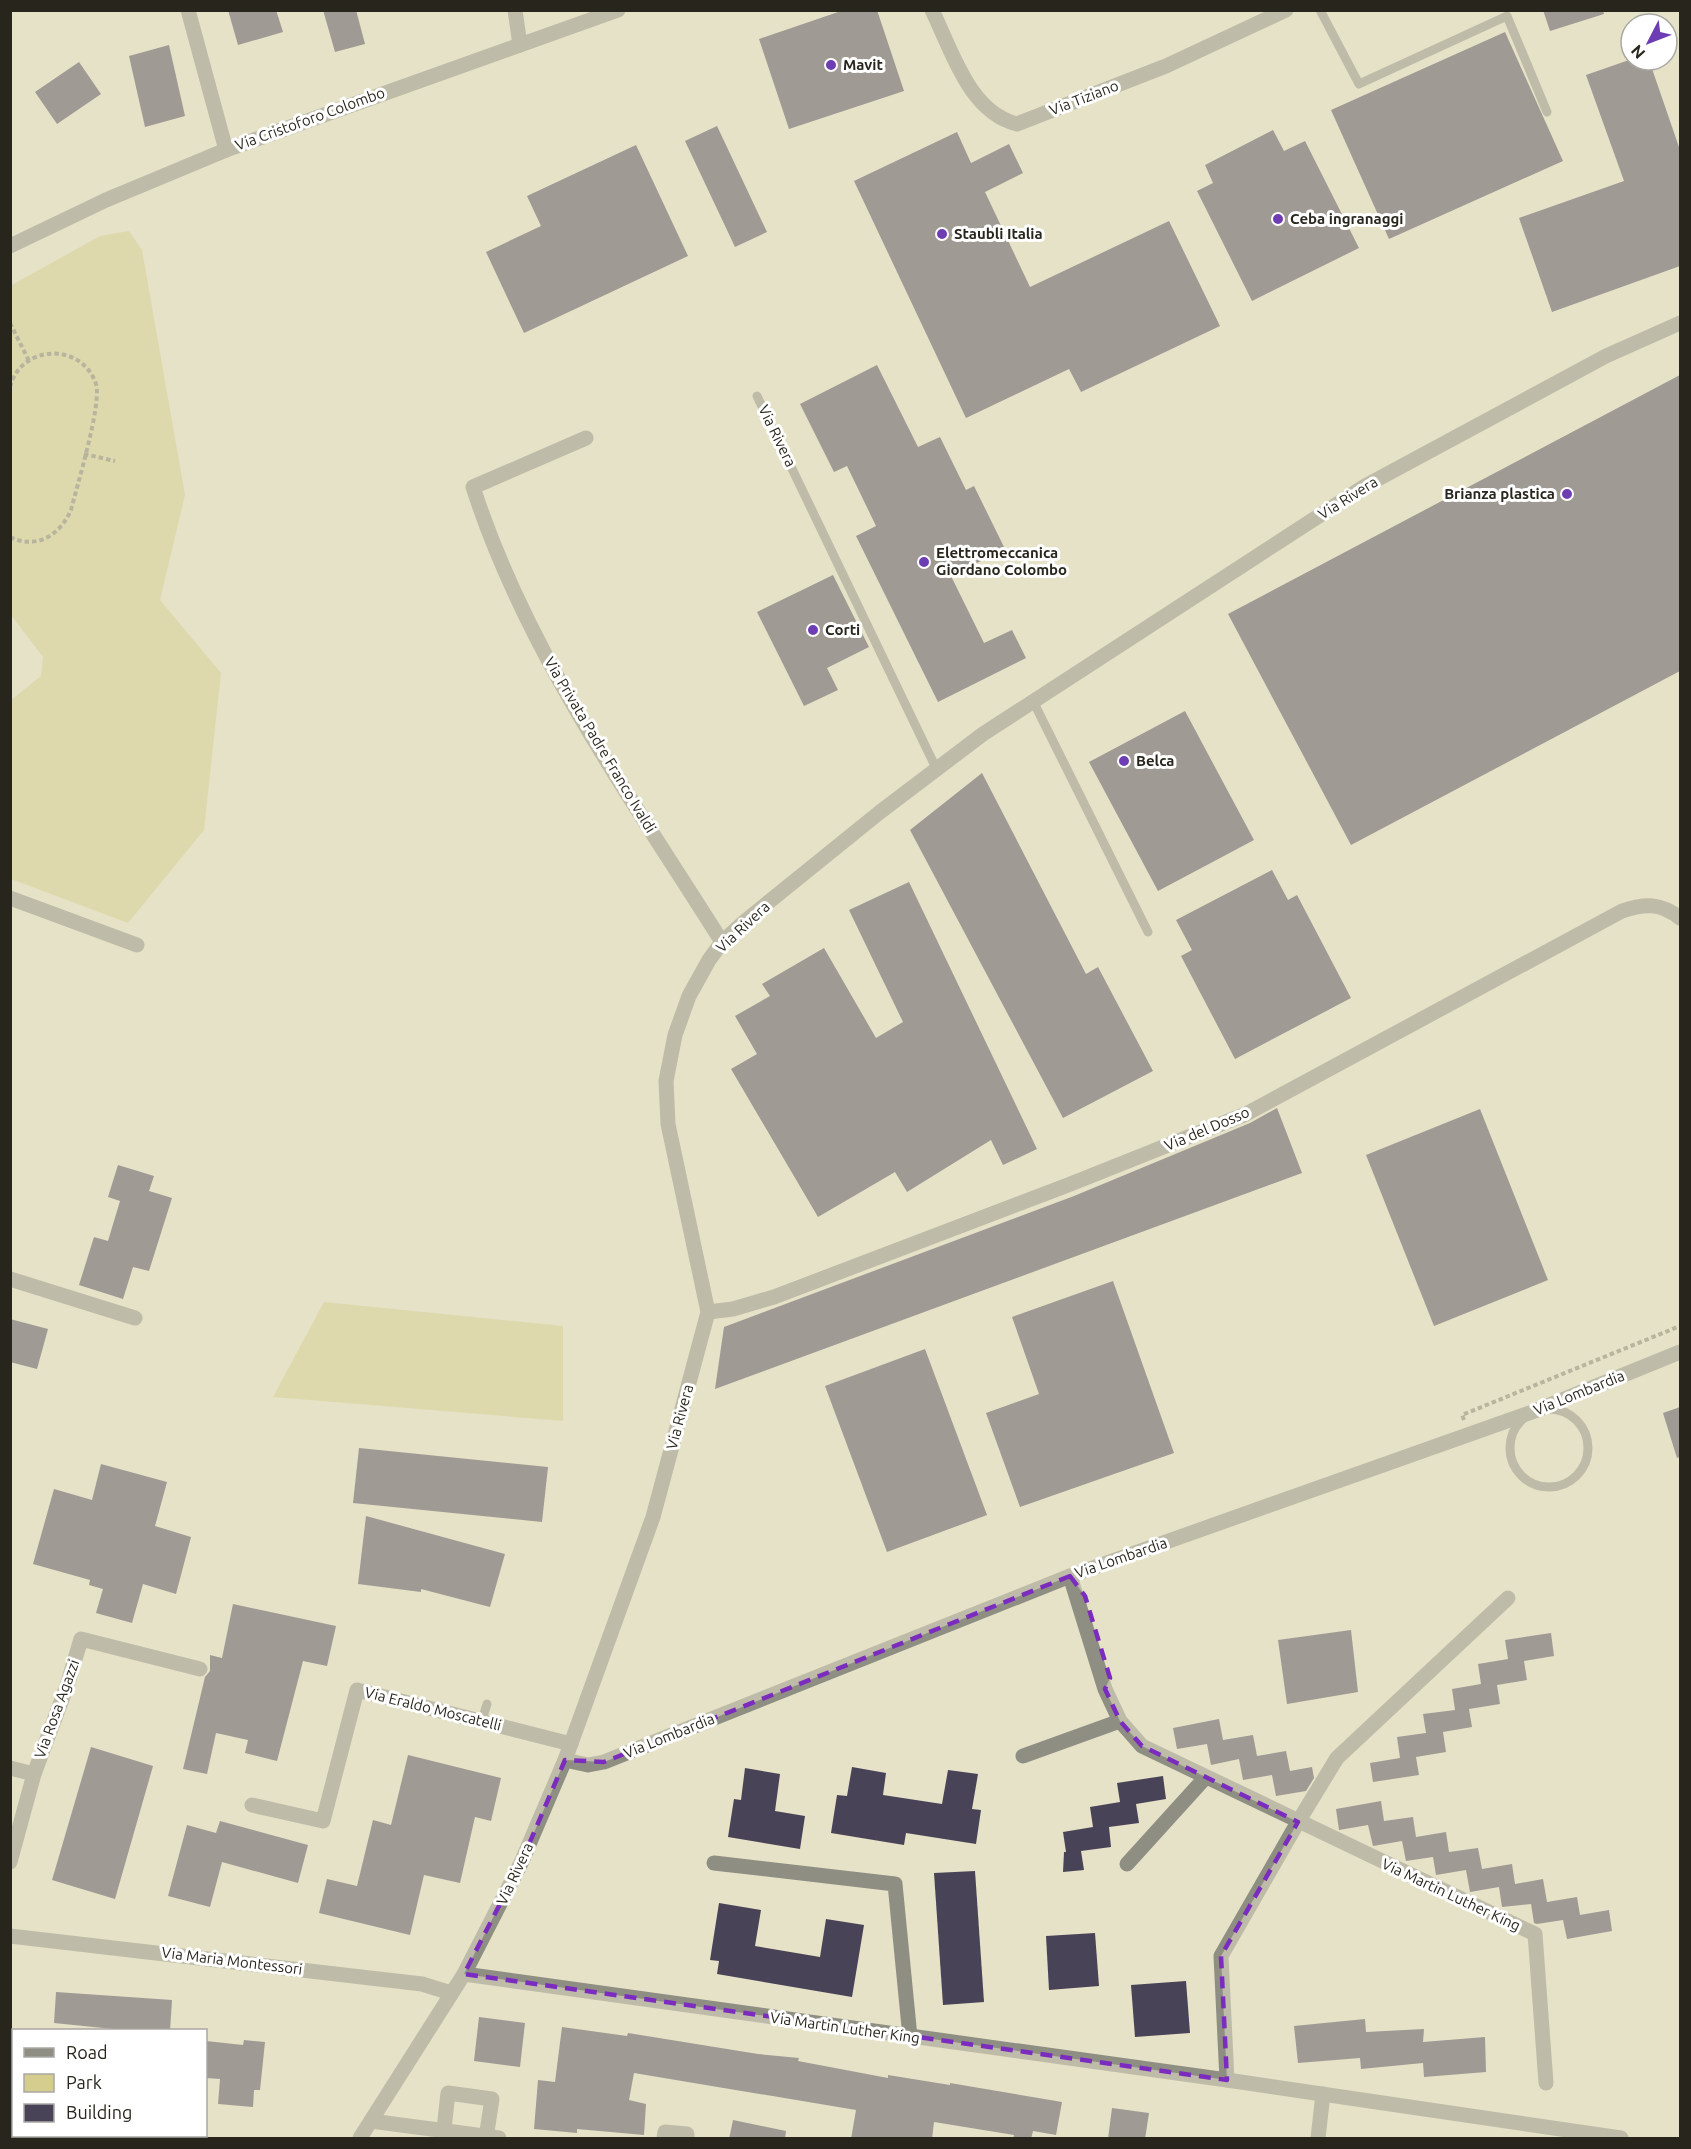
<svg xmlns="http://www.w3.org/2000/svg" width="1691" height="2149" font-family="Ubuntu,sans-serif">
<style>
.green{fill:#d5cd8e}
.building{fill:#494358}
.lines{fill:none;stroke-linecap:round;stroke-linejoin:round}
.path{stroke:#827f6d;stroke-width:4;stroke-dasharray:4.5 3;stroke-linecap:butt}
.service{stroke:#8f8e83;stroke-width:9}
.minor{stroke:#8f8e83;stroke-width:15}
.marked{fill:none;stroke:#7b2cbf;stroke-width:4.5;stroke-dasharray:12 8;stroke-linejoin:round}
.poi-dot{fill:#6e3db4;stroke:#fff;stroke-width:2}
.labels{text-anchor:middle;stroke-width:6;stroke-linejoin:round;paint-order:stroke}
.poi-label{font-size:15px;font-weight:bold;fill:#28261c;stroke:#fff;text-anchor:start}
.street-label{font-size:15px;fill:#28261c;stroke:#fff}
</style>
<rect width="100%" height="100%" fill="#e6e2c7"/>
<!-- green -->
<g class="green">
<polygon points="129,231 142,250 185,495 160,600 221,673 204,830 128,923 11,879 11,700 41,676 43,657 11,615 10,286 100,236"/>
<polygon points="324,1302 563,1326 563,1421 273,1397"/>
</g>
<!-- building -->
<g class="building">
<polygon points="228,10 276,10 283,32 238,45"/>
<polygon points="323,10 356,10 365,44 335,52"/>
<polygon points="844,10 877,10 904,91 789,129 759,39"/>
<polygon points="1543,10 1603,10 1604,14 1550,31"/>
<polygon points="1505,32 1563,161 1389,239 1331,110"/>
<polygon points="169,45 185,116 145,127 129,56"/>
<polygon points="1629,60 1649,60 1680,150 1680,266 1552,312 1519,218 1624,181 1586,75"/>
<polygon points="79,62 101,94 57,124 35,92"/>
<polygon points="717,126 767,232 735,247 685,141"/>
<polygon points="1273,130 1284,151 1305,141 1359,248 1252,301 1197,191 1213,183 1205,165"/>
<polygon points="957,132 971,163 1009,144 1023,173 985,192 1030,287 1169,221 1220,326 1081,392 1069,369 966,418 854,181"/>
<polygon points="636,145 688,256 524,333 486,252 541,226 527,196"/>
<polygon points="877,365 918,447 940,437 966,490 974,486 1005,549 951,576 984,643 1012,630 1026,658 938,702 856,536 876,526 847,466 834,472 800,404"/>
<polygon points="1680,375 1680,671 1351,845 1228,614"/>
<polygon points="833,575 869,647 827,668 838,690 804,706 757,612"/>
<polygon points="1185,711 1254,840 1158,891 1089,762"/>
<polygon points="982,773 1086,974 1098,967 1153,1071 1063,1118 910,830"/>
<polygon points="1272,870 1288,900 1297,895 1351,998 1235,1059 1181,956 1192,950 1176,920"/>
<polygon points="909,882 1037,1149 1003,1165 991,1140 907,1192 895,1172 818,1217 731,1069 757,1054 735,1016 770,996 762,984 824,948 876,1038 903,1022 849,910"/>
<polygon points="1277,1108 1302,1173 715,1389 724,1327 1074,1196 1250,1123"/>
<polygon points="1480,1109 1548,1280 1434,1326 1366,1155"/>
<polygon points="118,1165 154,1176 149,1191 172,1198 149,1271 133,1267 123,1299 79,1285 94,1237 108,1241 120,1201 108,1197"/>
<polygon points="1113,1281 1174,1453 1020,1507 986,1413 1039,1394 1012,1317"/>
<polygon points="10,1319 48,1329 37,1369 10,1362"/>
<polygon points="925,1349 987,1515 887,1552 825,1386"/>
<polygon points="1680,1407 1680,1457 1677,1458 1663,1413"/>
<polygon points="359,1448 548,1467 542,1522 353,1503"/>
<polygon points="101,1464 167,1482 155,1526 191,1537 176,1594 143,1584 132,1623 96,1613 103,1589 89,1585 90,1580 33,1564 54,1489 92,1500"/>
<polygon points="366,1516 505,1554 490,1607 421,1589 421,1592 358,1584"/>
<polygon points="233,1604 336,1626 327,1666 303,1661 277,1761 245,1753 248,1740 216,1733 207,1774 183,1769 205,1677 210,1671 210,1655 222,1658"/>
<polygon points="1351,1630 1358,1692 1287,1704 1278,1640"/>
<polygon points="1551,1633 1554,1656 1524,1661 1527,1680 1497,1685 1500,1704 1469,1709 1472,1727 1443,1732 1446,1752 1416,1757 1419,1775 1373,1782 1370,1763 1400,1758 1397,1737 1426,1733 1423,1714 1455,1710 1452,1689 1481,1684 1478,1664 1508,1659 1505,1640"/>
<polygon points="1219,1719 1223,1740 1253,1735 1257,1756 1286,1751 1290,1771 1312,1767 1314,1778 1306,1791 1276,1796 1272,1775 1243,1780 1239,1759 1211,1765 1207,1744 1177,1749 1173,1728"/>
<polygon points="91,1747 153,1766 115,1899 52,1880"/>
<polygon points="408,1755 501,1778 491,1821 475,1817 460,1883 424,1875 410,1935 319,1913 327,1879 357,1886 373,1820 391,1825"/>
<polygon points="852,1767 886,1773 883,1795 942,1804 948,1770 978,1774 972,1809 981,1810 976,1844 906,1833 904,1845 831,1833 837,1795 847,1796"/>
<polygon points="745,1768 780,1774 775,1811 805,1816 800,1849 728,1837 734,1799 741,1800"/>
<polygon points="1163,1776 1166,1799 1136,1804 1139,1823 1109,1827 1111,1847 1081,1851 1084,1870 1063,1872 1064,1852 1066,1852 1063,1832 1093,1827 1090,1807 1120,1802 1117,1783"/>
<polygon points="1381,1801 1384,1821 1413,1817 1416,1837 1446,1832 1449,1852 1478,1848 1482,1869 1512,1864 1515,1884 1543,1879 1547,1902 1577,1897 1580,1915 1609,1910 1612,1931 1567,1939 1563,1920 1537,1924 1534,1923 1531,1904 1502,1907 1499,1887 1470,1892 1466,1870 1436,1875 1433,1857 1406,1861 1402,1841 1373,1846 1368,1825 1339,1830 1336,1809"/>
<polygon points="220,1821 308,1845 298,1883 222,1862 210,1907 168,1896 187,1825 216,1833"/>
<polygon points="975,1871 984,2002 943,2005 934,1873"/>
<polygon points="719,1903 761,1910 755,1946 820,1957 826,1919 864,1925 852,1997 717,1974 719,1961 710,1960"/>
<polygon points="1095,1933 1099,1986 1049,1990 1046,1936"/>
<polygon points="1186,1981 1190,2033 1135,2037 1131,1985"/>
<polygon points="56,1992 172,2000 170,2031 133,2031 54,2023"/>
<polygon points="479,2017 525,2023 520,2067 474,2061"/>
<polygon points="1365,2019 1366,2032 1424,2029 1423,2042 1485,2037 1486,2072 1424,2077 1423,2063 1361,2069 1360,2058 1298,2063 1294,2026"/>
<polygon points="562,2027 627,2036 628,2033 758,2054 799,2058 798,2061 888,2078 888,2075 950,2085 950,2083 1062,2102 1056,2135 1033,2131 1031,2139 1013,2139 1014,2135 934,2122 932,2139 851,2139 856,2110 634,2073 629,2100 646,2104 644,2135 577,2129 577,2133 534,2129 538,2080 555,2082"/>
<polygon points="244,2040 265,2042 260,2090 254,2090 253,2107 218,2104 220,2079 206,2078 206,2041 243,2045"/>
<polygon points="1112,2108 1149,2113 1145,2139 1108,2139"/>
<polygon points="733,2120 786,2131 785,2139 729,2139"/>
</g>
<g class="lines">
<!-- path -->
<g class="path">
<polyline points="10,323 29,361"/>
<path d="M10,387c11,-43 72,-45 86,-3 6,20 -19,102 -25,126 -11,25 -34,40 -61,27"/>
<polyline points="84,454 115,461"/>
<polyline points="1464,1420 1462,1415 1680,1326"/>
</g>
<!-- service -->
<g class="service">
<polyline points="1320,10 1359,84 1507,16 1547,112"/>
<polyline points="757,396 936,768"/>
<polyline points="1033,701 1148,932"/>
<circle cx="1549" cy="1448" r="39"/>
<polyline points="482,1720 487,1704"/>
</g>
<!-- minor -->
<g class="minor">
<polyline points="188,10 226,150"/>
<polyline points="515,10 520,45"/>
<path d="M932,10c20,41 37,102 85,114l149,-58 120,-56"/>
<polyline points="10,246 106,200 226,150 618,10"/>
<path d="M586,438l-113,49c53,165 158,310 249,455"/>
<polyline points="10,898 137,945"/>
<polyline points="10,1279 135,1318"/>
<path d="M708,1312l25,-3 41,-12 294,-112 178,-71 376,-203c23,-8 39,-8 58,7"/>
<polyline points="1070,1576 1105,1689 1120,1721 1142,1746 1535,1934 1546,2083"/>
<polyline points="1023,1756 1120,1721"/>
<polyline points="565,1760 588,1765 604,1762 1070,1576 1535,1411 1680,1352"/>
<polyline points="10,1768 34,1774"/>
<polyline points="252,1805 323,1821 357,1690 571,1744"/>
<polyline points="10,1862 34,1774 67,1686 81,1639 200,1669"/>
<polyline points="714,1863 895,1884 910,2037"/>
<polyline points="1127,1864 1205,1778"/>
<polyline points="10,1936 422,1984 451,1993"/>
<polyline points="464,1974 1227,2080 1621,2138"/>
<polyline points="1227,2080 1221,1956 1298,1822 1337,1758 1508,1598"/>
<polyline points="371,2121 499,2138"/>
<polyline points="360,2138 464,1974 521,1863 565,1760 653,1517 708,1312 668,1124 666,1081 675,1035 689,996 709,960 722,942 744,922 880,812 983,734 1365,486 1606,356 1680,323"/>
<polyline points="443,2138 448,2093 492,2099 486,2138"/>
<polyline points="664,2138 665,2132 687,2134 687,2138"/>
<polyline points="1318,2138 1323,2094"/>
</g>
</g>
<!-- marked area -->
<path d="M0 0H1691V2149H0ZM1070,1576l15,20 25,82 -5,11 15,32 22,25 156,76 -77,134 6,124 -763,-106 57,-111 44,-103 39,2z" fill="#e6e2c7" fill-opacity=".55" fill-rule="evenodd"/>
<path class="marked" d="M1070,1576l15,20 25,82 -5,11 15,32 22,25 156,76 -77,134 6,124 -763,-106 57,-111 44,-103 39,2z"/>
<!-- markers -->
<g class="poi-dot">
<circle cx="831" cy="65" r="6"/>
<circle cx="1278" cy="219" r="6"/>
<circle cx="942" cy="234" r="6"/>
<circle cx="1567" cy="494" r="6"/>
<circle cx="924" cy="562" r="6"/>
<circle cx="813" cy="630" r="6"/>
<circle cx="1124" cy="761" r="6"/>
</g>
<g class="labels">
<!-- poi labels -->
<g class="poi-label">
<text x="843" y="70">Mavit</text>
<text x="1290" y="224">Ceba ingranaggi</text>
<text x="954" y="239">Staubli Italia</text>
<text x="1555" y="499" text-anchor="end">Brianza plastica</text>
<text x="936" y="558">Elettromeccanica<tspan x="936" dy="17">Giordano Colombo</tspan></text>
<text x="825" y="635">Corti</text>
<text x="1136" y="766">Belca</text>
</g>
<!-- street labels -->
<g class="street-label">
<text transform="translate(1084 98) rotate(-21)" y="5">Via Tiziano</text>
<text transform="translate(310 119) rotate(-20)" y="5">Via Cristoforo Colombo</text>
<text transform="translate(777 436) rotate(64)" y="5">Via Rivera</text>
<text transform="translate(1348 498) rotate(-32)" y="5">Via Rivera</text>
<text transform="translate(600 745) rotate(59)" y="5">Via Privata Padre Franco Ivaldi</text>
<text transform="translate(743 927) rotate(-43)" y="5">Via Rivera</text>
<text transform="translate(1207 1129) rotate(-23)" y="5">Via del Dosso</text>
<text transform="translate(1579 1393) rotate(-22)" y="5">Via Lombardia</text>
<text transform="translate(680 1417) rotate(-75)" y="5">Via Rivera</text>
<text transform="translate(1121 1558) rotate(-19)" y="5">Via Lombardia</text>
<text transform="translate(57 1709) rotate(-70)" y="5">Via Rosa Agazzi</text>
<text transform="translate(433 1709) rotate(14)" y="5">Via Eraldo Moscatelli</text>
<text transform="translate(669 1736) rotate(-22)" y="5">Via Lombardia</text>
<text transform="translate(515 1874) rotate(-65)" y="5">Via Rivera</text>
<text transform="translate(1451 1895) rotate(25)" y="5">Via Martin Luther King</text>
<text transform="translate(232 1961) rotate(7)" y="5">Via Maria Montessori</text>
<text transform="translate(845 2028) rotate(8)" y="5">Via Martin Luther King</text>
</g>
</g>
<!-- border -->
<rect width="1691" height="2149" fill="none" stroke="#28261c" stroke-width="24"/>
<!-- legend -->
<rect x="12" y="2029" width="195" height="108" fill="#ffffff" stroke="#a9a8a4" stroke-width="1.5"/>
<rect x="24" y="2048" width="30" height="9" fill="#8f8e83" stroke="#a9a8a4" stroke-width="1.5"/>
<text x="66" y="2059" font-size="18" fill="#28261c">Road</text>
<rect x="24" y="2074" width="30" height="18" fill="#d5cd8e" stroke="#a9a8a4" stroke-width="1.5"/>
<text x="66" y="2089" font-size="18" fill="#28261c">Park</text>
<rect x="24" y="2104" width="30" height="18" fill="#494358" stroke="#a9a8a4" stroke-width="1.5"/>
<text x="66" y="2119" font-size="18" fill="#28261c">Building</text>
<!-- north arrow -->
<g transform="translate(1649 42) rotate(228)"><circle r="28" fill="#ffffff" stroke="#a9a8a4" stroke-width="1.5"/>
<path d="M0-4.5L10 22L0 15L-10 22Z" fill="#6e3db4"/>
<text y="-9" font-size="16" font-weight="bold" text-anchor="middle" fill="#28261c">N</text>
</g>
</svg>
